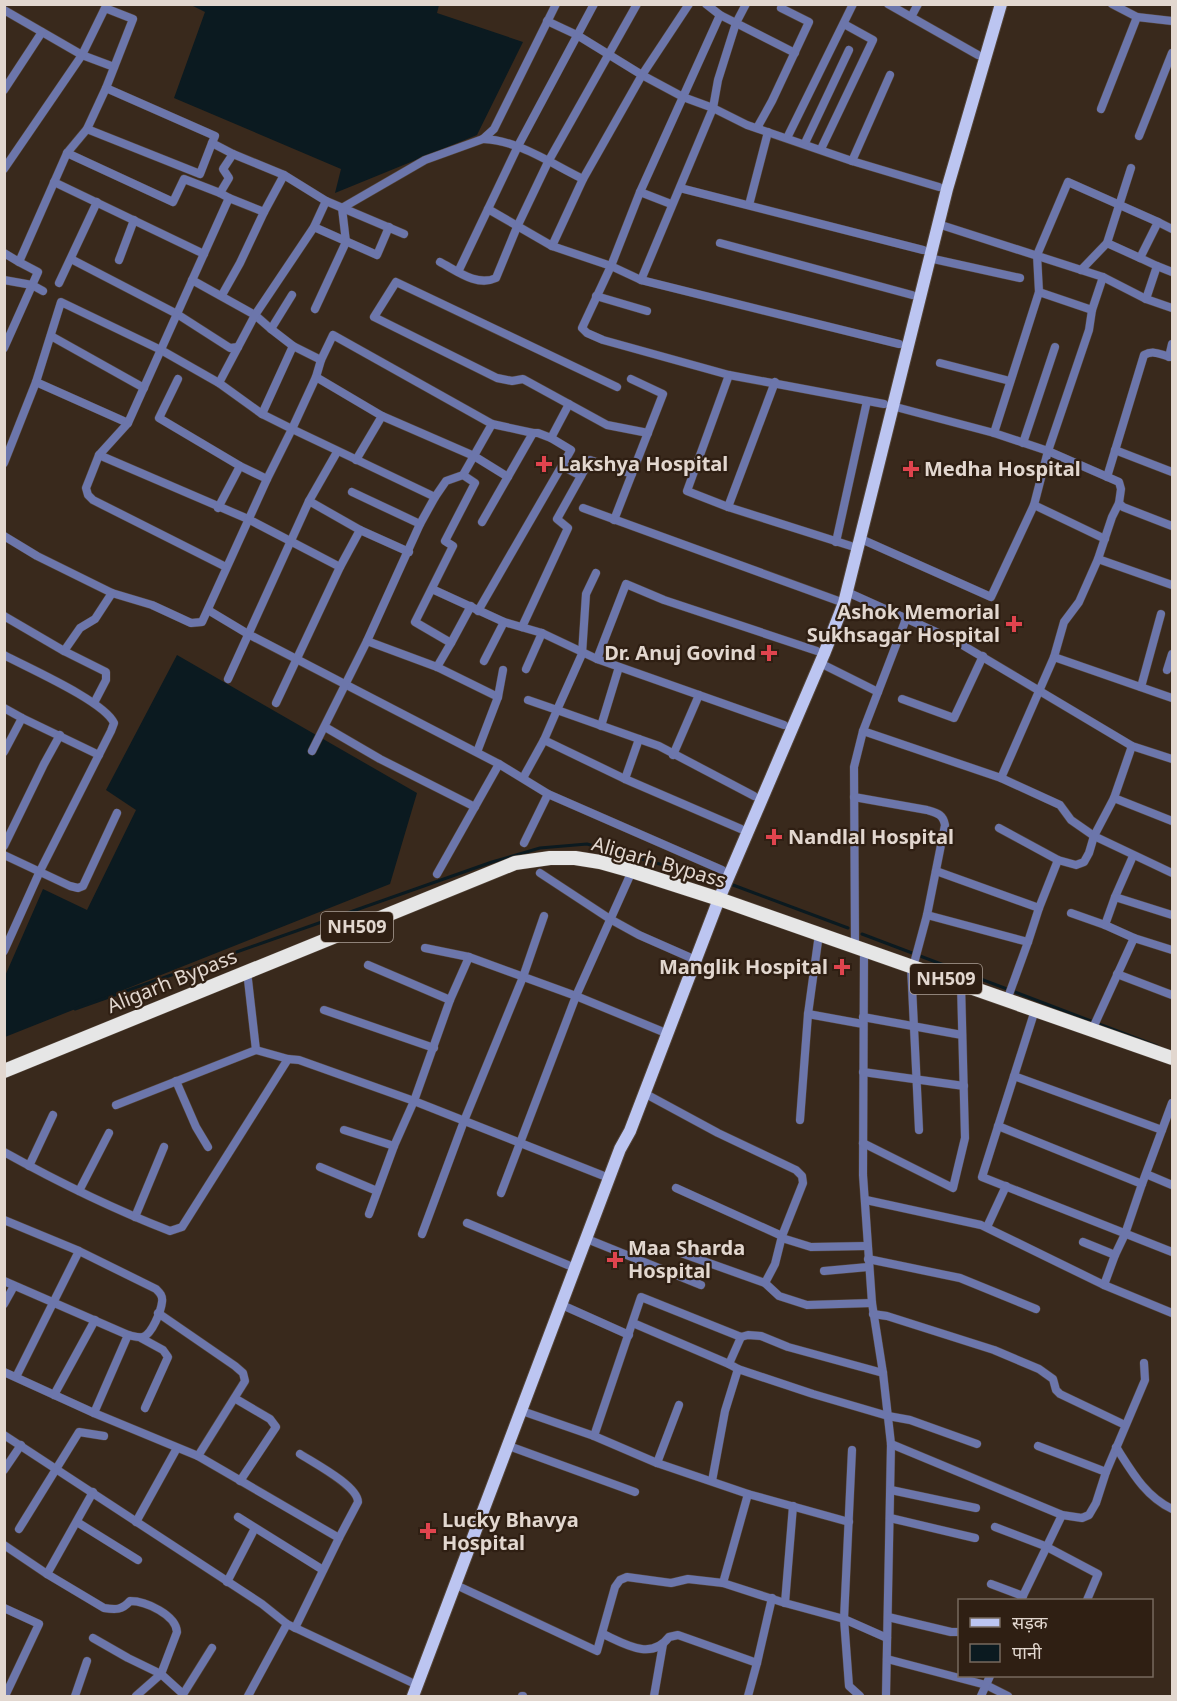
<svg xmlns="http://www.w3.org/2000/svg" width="1177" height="1701" font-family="'Noto Sans','Noto Sans Devanagari',sans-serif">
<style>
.water{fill:#0b1a20}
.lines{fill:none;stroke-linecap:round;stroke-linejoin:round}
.stream{stroke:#0b1a20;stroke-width:3}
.street-casing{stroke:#544539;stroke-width:9}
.primary-casing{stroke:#544539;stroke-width:14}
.highway-casing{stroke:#544539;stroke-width:15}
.street{stroke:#6c76ab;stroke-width:8}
.primary{stroke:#bcc5f1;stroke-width:12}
.highway{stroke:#e6e6e6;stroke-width:14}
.health-dot{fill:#e0444e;stroke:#2f1f13;stroke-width:2}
.labels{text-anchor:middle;stroke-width:4.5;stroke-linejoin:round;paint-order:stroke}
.shield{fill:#2f1f13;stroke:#aca097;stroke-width:1.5}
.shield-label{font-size:18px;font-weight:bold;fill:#e2d7cf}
.poi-label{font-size:20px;font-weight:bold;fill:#e2d7cf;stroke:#2f1f13;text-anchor:start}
.street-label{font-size:20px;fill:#e2d7cf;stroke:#2f1f13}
</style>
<rect width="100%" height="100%" fill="#39291c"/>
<!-- water -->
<g class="water">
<polygon points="191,5 439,5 437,13 523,42 477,135 335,193 341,169 174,98 205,12"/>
<polygon points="177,655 417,793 390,884 5,1037 5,976 43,889 87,910 136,810 106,790"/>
</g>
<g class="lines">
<!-- stream -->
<g class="stream">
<polyline points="733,885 848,928"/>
<polyline points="862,934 1157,1046"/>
<polyline points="75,1009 492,862 540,848 587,844 711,878"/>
</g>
<!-- street casing -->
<g class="street-casing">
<g id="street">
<polyline points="746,4 736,23 795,53"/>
<polyline points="888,4 978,55"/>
<polyline points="1112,4 1137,17 1172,21"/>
<polyline points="4,10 82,55 114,67"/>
<polyline points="911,17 918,4"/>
<polyline points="547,21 577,35 642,75 683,97 713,108 747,125 852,161 939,187"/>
<polyline points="106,88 215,136 212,143 233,154 223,169 229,178 220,193 229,198"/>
<polyline points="4,90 42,32"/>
<polyline points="1101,109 1137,17"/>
<polyline points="757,128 772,101 809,22 781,8 783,4"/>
<polyline points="87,129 200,174 212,143"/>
<polyline points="1139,136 1172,53"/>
<polyline points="787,138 853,4"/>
<path d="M483,139c35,1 69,25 100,40"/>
<polyline points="805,143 849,50"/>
<polyline points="821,149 873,40 844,24"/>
<polyline points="67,153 173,202 184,179 220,193"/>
<polyline points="233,154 284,175 326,201 404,234"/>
<polyline points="852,161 890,75"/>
<polyline points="4,169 82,55 105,8 133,19 106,88 87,129 67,153 19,262 38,272 4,348"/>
<polyline points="54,182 204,254"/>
<polyline points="680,188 923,250"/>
<polyline points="640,192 671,204"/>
<polyline points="749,205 768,132"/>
<polyline points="488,209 552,246 583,179 642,75 689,4"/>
<polyline points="1158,222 1172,229"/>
<polyline points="938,224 1103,277 1146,299 1172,308"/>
<polyline points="314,227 377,255 389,227"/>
<polyline points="720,243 912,295"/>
<polyline points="1107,243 1140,258"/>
<polyline points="552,246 611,266 640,192 720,15"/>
<polyline points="4,253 19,262"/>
<polyline points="929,258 1020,278"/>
<polyline points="71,259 177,314 230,348 238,347"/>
<polyline points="119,260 134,220"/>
<path d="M440,262c17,9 37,25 56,16l21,-51 31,-65 89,-158"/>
<polyline points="1157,266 1172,272"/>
<polyline points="1081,270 1107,243 1131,168"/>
<polyline points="458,272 518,146 594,4"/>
<polyline points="4,280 32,285 43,291"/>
<polyline points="192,280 255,315 271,329"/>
<polyline points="641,280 713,108 718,80 736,23 720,15 706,4"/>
<polyline points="59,283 97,202"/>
<polyline points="1039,292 1037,255 1068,182 1158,222 1140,258 1157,266 1146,299"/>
<polyline points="222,295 240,263 264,212"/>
<polyline points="292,295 271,329 293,346 321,360 316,377 292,429 435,497"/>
<polyline points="596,296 647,311"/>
<polyline points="315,309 346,242 342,208 425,160 483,139 494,129 556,4"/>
<polyline points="51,336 144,388"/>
<polyline points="1169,357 1172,344"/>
<polyline points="940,363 1010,381"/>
<polyline points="729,375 687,491 728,507 851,546"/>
<polyline points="316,377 382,416 474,456 508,477"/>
<polyline points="178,379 159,418 240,466 267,479"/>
<polyline points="36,382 128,423"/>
<polyline points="219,383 255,315 314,227 326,201"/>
<polyline points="617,387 396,282 374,317 497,378 512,381 523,379 607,425 648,433"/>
<polyline points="884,404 729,375 603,340 587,333 582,328 611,266 641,280 899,344"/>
<polyline points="892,406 994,433 1048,451 1119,482 1121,489 1119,503 1123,507 1172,526"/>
<polyline points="262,414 293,346"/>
<polyline points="492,424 533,433"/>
<polyline points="994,433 1039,292 1092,310 1103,277"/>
<polyline points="1023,443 1055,347"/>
<polyline points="1115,450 1172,472"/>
<polyline points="99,455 248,519 340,567"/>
<polyline points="356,460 382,416"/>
<polyline points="4,463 36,382 61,302 161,350 219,383 262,414 292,429 267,479 202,622 191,623 152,605 112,593 37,556 4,536"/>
<polyline points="463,475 475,483 445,541 453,546 415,622 451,643 471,606"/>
<polyline points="581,476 590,460 632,474"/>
<path d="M1107,477l37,-122c11,-6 18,1 28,2"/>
<polyline points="352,492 420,524"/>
<polyline points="309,501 360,530 409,552"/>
<polyline points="1034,505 1105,539"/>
<polyline points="728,507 775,382"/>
<polyline points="218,508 240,466"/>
<polyline points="583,508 844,603"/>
<polyline points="614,520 663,394 631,379"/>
<polyline points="482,522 533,433 538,433 551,438"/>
<polyline points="861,539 991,597 1034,505 1048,451 1089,330 1092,310"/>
<polyline points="836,542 867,401"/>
<polyline points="1098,559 1172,585"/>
<polyline points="226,567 93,500 88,495 86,488 99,455 128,423 229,198 264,212 284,175"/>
<polyline points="432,589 504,622 542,633 597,659 784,725"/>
<polyline points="847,592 954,640 1132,746 1172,759"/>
<polyline points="208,610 248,634 499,764 548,794 722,870"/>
<polyline points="478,611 571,450 551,438 569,404"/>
<polyline points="4,616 64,651 80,628 95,619 112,593"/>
<polyline points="522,627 568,528 557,519 581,476 562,466"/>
<polyline points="367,641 437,667 498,697 477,752"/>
<polyline points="64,651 106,672 106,680 94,703"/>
<path d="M4,655c24,13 100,46 110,68l-3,8 -71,140 -36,80"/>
<polyline points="1054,657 1064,622 1079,602 1098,559 1112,517 1119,503"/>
<polyline points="597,659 626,584 664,600 817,651"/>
<polyline points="484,661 504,622"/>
<polyline points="820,663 878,692 863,731 854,767 855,947"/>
<polyline points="437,667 451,643"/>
<polyline points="526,669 542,633"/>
<polyline points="1167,670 1172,654"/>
<polyline points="228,679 309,501 337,452"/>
<polyline points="1141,687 1161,614"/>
<polyline points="878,692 906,619"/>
<polyline points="498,697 503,670"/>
<polyline points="902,699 954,718 983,656"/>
<polyline points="528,700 557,710 582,654 586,594 596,573"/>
<polyline points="276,703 340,567 360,530"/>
<polyline points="4,708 22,718"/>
<polyline points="601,726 619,667"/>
<polyline points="325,727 380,759 475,807"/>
<polyline points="863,731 1001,778 1054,657 1172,698"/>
<polyline points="639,739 659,746 754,796"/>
<polyline points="544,740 625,779 741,829"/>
<polyline points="312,751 367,641 420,524 435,497 446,481 463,475 492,424 333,335 321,360"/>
<polyline points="4,752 22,718 99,755"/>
<polyline points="673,755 699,695"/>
<polyline points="523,778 544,740 557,710 639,739 625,779"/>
<polyline points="1001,778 1060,805 1071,820 1094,836 1172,873"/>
<path d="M854,797l73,13c10,3 16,4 18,15l-18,90 -14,52"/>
<polyline points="1114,798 1172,821"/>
<polyline points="999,828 1058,860 1039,908"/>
<polyline points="524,843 548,794"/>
<polyline points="4,846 44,764 60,735"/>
<polyline points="4,855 70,886 78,888 83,886 117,813"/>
<polyline points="1133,856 1115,897 1105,925 1134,938"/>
<polyline points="1058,860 1076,865 1084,862 1089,853 1094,836 1114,798 1132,746"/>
<polyline points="936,871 1039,908 1028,942"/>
<polyline points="540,873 610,919 639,935 689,957"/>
<polyline points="437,874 499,764"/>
<polyline points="1115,897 1172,915"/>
<polyline points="1071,913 1105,925"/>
<polyline points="927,915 1028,942 1007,1000"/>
<polyline points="425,948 469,957 576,996 661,1031"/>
<polyline points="864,950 863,1175 872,1303 883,1373 891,1444 886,1696"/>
<polyline points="368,965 450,1000"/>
<polyline points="911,966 919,1130"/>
<polyline points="1117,974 1172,995"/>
<polyline points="324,1010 434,1048"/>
<polyline points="1035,1010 982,1177 1172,1252"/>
<polyline points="808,1014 863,1024"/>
<polyline points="863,1017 962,1035"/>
<polyline points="1092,1030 1134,938 1172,950"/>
<polyline points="256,1050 288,1059"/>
<polyline points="863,1072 964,1086"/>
<polyline points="1014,1076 1162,1130"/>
<polyline points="176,1081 196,1127 208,1147"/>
<polyline points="644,1093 718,1133 796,1170 802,1176 803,1183 782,1236 676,1188"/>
<polyline points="1172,1103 1142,1184 1125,1234 1115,1255 1104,1285 1172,1313"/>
<polyline points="116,1105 256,1050 247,971"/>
<polyline points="800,1120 808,1014 819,934"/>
<polyline points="998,1126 1142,1184"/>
<polyline points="344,1130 394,1146"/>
<polyline points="863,1143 953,1188 965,1138 961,984"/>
<path d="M4,1152c54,30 109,57 166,79l12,-4 106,-168 11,1 115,41 195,77"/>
<polyline points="29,1166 53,1115"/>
<polyline points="320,1167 377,1191"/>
<polyline points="1146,1174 1172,1185"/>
<polyline points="79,1191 109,1133"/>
<polyline points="501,1193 576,996 632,871"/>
<polyline points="866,1200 981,1225 1104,1285"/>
<polyline points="369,1214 394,1146 414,1101 450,1000 469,957"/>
<polyline points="135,1217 164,1147"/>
<path d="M4,1220l75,31 77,38c4,4 7,7 6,13 -1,9 -10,32 -19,35 -4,1 -10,-1 -15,-2l-124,-54"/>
<polyline points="467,1223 575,1268"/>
<polyline points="987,1227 1006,1186"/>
<polyline points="422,1234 464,1121 523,977 544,916"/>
<polyline points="782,1236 775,1264 765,1283 779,1296 807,1305 872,1303"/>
<polyline points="782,1238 811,1247 867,1246"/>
<polyline points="587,1239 701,1285"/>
<polyline points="1083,1242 1115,1255"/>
<polyline points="681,1253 765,1283"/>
<polyline points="868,1259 960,1278 1036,1309"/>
<polyline points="824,1271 868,1267"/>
<polyline points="4,1304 14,1286"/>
<polyline points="562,1305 629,1335"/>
<polyline points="158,1313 235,1366 243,1373 245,1381 198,1456"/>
<polyline points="873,1314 887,1316 994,1350 1039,1369 1053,1379 1056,1390 1060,1394 1125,1425"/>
<polyline points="633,1323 729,1364 738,1369"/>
<polyline points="141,1338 163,1350 168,1357 145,1408"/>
<polyline points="729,1364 741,1337"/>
<polyline points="4,1372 94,1413 198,1456 339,1538 295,1628"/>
<polyline points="16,1377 79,1251"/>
<polyline points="54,1395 95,1320"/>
<polyline points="236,1399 270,1419 276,1427 240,1481"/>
<polyline points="522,1411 594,1436 657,1463 748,1494 849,1522"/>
<polyline points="94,1413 128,1335"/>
<polyline points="4,1435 262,1604 287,1624"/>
<polyline points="594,1436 641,1297 741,1337 748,1335 761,1336 788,1347 883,1373"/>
<polyline points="891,1444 1062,1515 1082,1518 1089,1515 1096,1503 1106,1472 1145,1380 1144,1363"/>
<polyline points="509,1446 635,1492"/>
<polyline points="1038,1446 1106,1472"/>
<path d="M1116,1447c16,25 29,49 56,62"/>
<polyline points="852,1450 844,1619 849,1686 860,1696"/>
<path d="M300,1454c14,9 58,32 58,48l-19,36"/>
<polyline points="657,1463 679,1405"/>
<polyline points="4,1470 21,1445"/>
<polyline points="712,1481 725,1411 738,1369 813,1394 888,1416 910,1420 977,1444"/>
<polyline points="891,1490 976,1508"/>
<polyline points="238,1517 323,1570"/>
<polyline points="890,1518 975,1538"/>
<polyline points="77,1522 138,1560"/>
<polyline points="136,1522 177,1448"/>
<polyline points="995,1527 1045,1546 1098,1574 1087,1600"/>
<polyline points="19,1529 79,1432 104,1436"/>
<path d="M4,1545l43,29 57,34c12,2 18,2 26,-7 16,0 46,14 47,31l-16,42 22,20"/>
<polyline points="47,1574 93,1492"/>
<polyline points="227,1582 255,1528"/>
<polyline points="723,1583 748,1494"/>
<polyline points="991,1584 1023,1596"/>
<polyline points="456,1585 597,1651 615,1587 620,1580 627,1577 671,1583 688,1579 723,1583 785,1603 844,1619 887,1638"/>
<polyline points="1021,1600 1062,1515"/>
<polyline points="785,1603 793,1506"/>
<polyline points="4,1608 39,1624 5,1696"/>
<polyline points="888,1617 951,1632 960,1632"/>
<path d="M603,1634c22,10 48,27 66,3l9,-2 79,28 15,-65"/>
<polyline points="93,1638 128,1658 161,1674 136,1696"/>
<polyline points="887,1659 986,1685 1008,1696"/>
<polyline points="75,1696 87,1661"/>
<polyline points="182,1696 212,1648"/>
<polyline points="248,1696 287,1624 417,1685"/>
<polyline points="522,1696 523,1696"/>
<polyline points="654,1696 663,1644"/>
<polyline points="748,1696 757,1663"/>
<polyline points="981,1696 990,1676"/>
</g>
</g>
<!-- primary casing -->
<g class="primary-casing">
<polyline id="primary" points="413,1696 620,1149 630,1131 719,899 824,654 844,603 947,189 1001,4"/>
</g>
<!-- highway casing -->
<g class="highway-casing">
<polyline id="highway" points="4,1071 515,863 550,858 575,858 600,862 632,871 719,899 1172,1058"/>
</g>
<!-- street -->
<use href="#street" class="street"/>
<!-- primary -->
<use href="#primary" class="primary"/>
<!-- highway -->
<use href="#highway" class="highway"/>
</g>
<!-- markers -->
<g class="health-dot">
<path d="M541 455h6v6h6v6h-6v6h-6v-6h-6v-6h6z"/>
<path d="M908 460h6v6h6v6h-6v6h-6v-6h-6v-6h6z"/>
<path d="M1011 615h6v6h6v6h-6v6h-6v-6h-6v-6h6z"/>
<path d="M766 644h6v6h6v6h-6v6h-6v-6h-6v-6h6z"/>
<path d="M771 828h6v6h6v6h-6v6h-6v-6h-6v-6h6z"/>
<path d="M839 958h6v6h6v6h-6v6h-6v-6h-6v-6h6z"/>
<path d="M612 1251h6v6h6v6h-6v6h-6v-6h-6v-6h6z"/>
<path d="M425 1522h6v6h6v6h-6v6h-6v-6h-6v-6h6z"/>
</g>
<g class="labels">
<!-- shield labels -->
<g class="shield">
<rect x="321" y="912" width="72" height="30" rx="4.5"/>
<rect x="910" y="964" width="72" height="30" rx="4.5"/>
</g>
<g class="shield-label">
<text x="357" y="933">NH509</text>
<text x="946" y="985">NH509</text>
</g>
<!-- poi labels -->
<g class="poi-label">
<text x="558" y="471">Lakshya Hospital</text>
<text x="924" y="476">Medha Hospital</text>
<text x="1000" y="619" text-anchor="end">Ashok Memorial<tspan x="1000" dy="23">Sukhsagar Hospital</tspan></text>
<text x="756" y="660" text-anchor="end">Dr. Anuj Govind</text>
<text x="788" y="844">Nandlal Hospital</text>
<text x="828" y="974" text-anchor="end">Manglik Hospital</text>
<text x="628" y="1255">Maa Sharda<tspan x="628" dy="23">Hospital</tspan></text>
<text x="442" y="1527">Lucky Bhavya<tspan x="442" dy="23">Hospital</tspan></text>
</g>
<!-- street labels -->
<g class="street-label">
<text transform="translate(659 862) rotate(16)" y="7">Aligarh Bypass</text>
<text transform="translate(172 981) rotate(-22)" y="7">Aligarh Bypass</text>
</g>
</g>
<!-- border -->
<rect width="1177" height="1701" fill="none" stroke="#e2d7cf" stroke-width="12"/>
<!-- legend -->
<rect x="958" y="1599" width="195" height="78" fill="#2f1f13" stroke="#77695e" stroke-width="1.5"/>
<rect x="970" y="1618" width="30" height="9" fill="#bcc5f1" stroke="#77695e" stroke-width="1.5"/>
<text x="1012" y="1629" font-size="18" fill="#e2d7cf">सड़क</text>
<rect x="970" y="1644" width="30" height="18" fill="#0b1a20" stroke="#77695e" stroke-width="1.5"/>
<text x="1012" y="1659" font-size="18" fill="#e2d7cf">पानी</text>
</svg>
